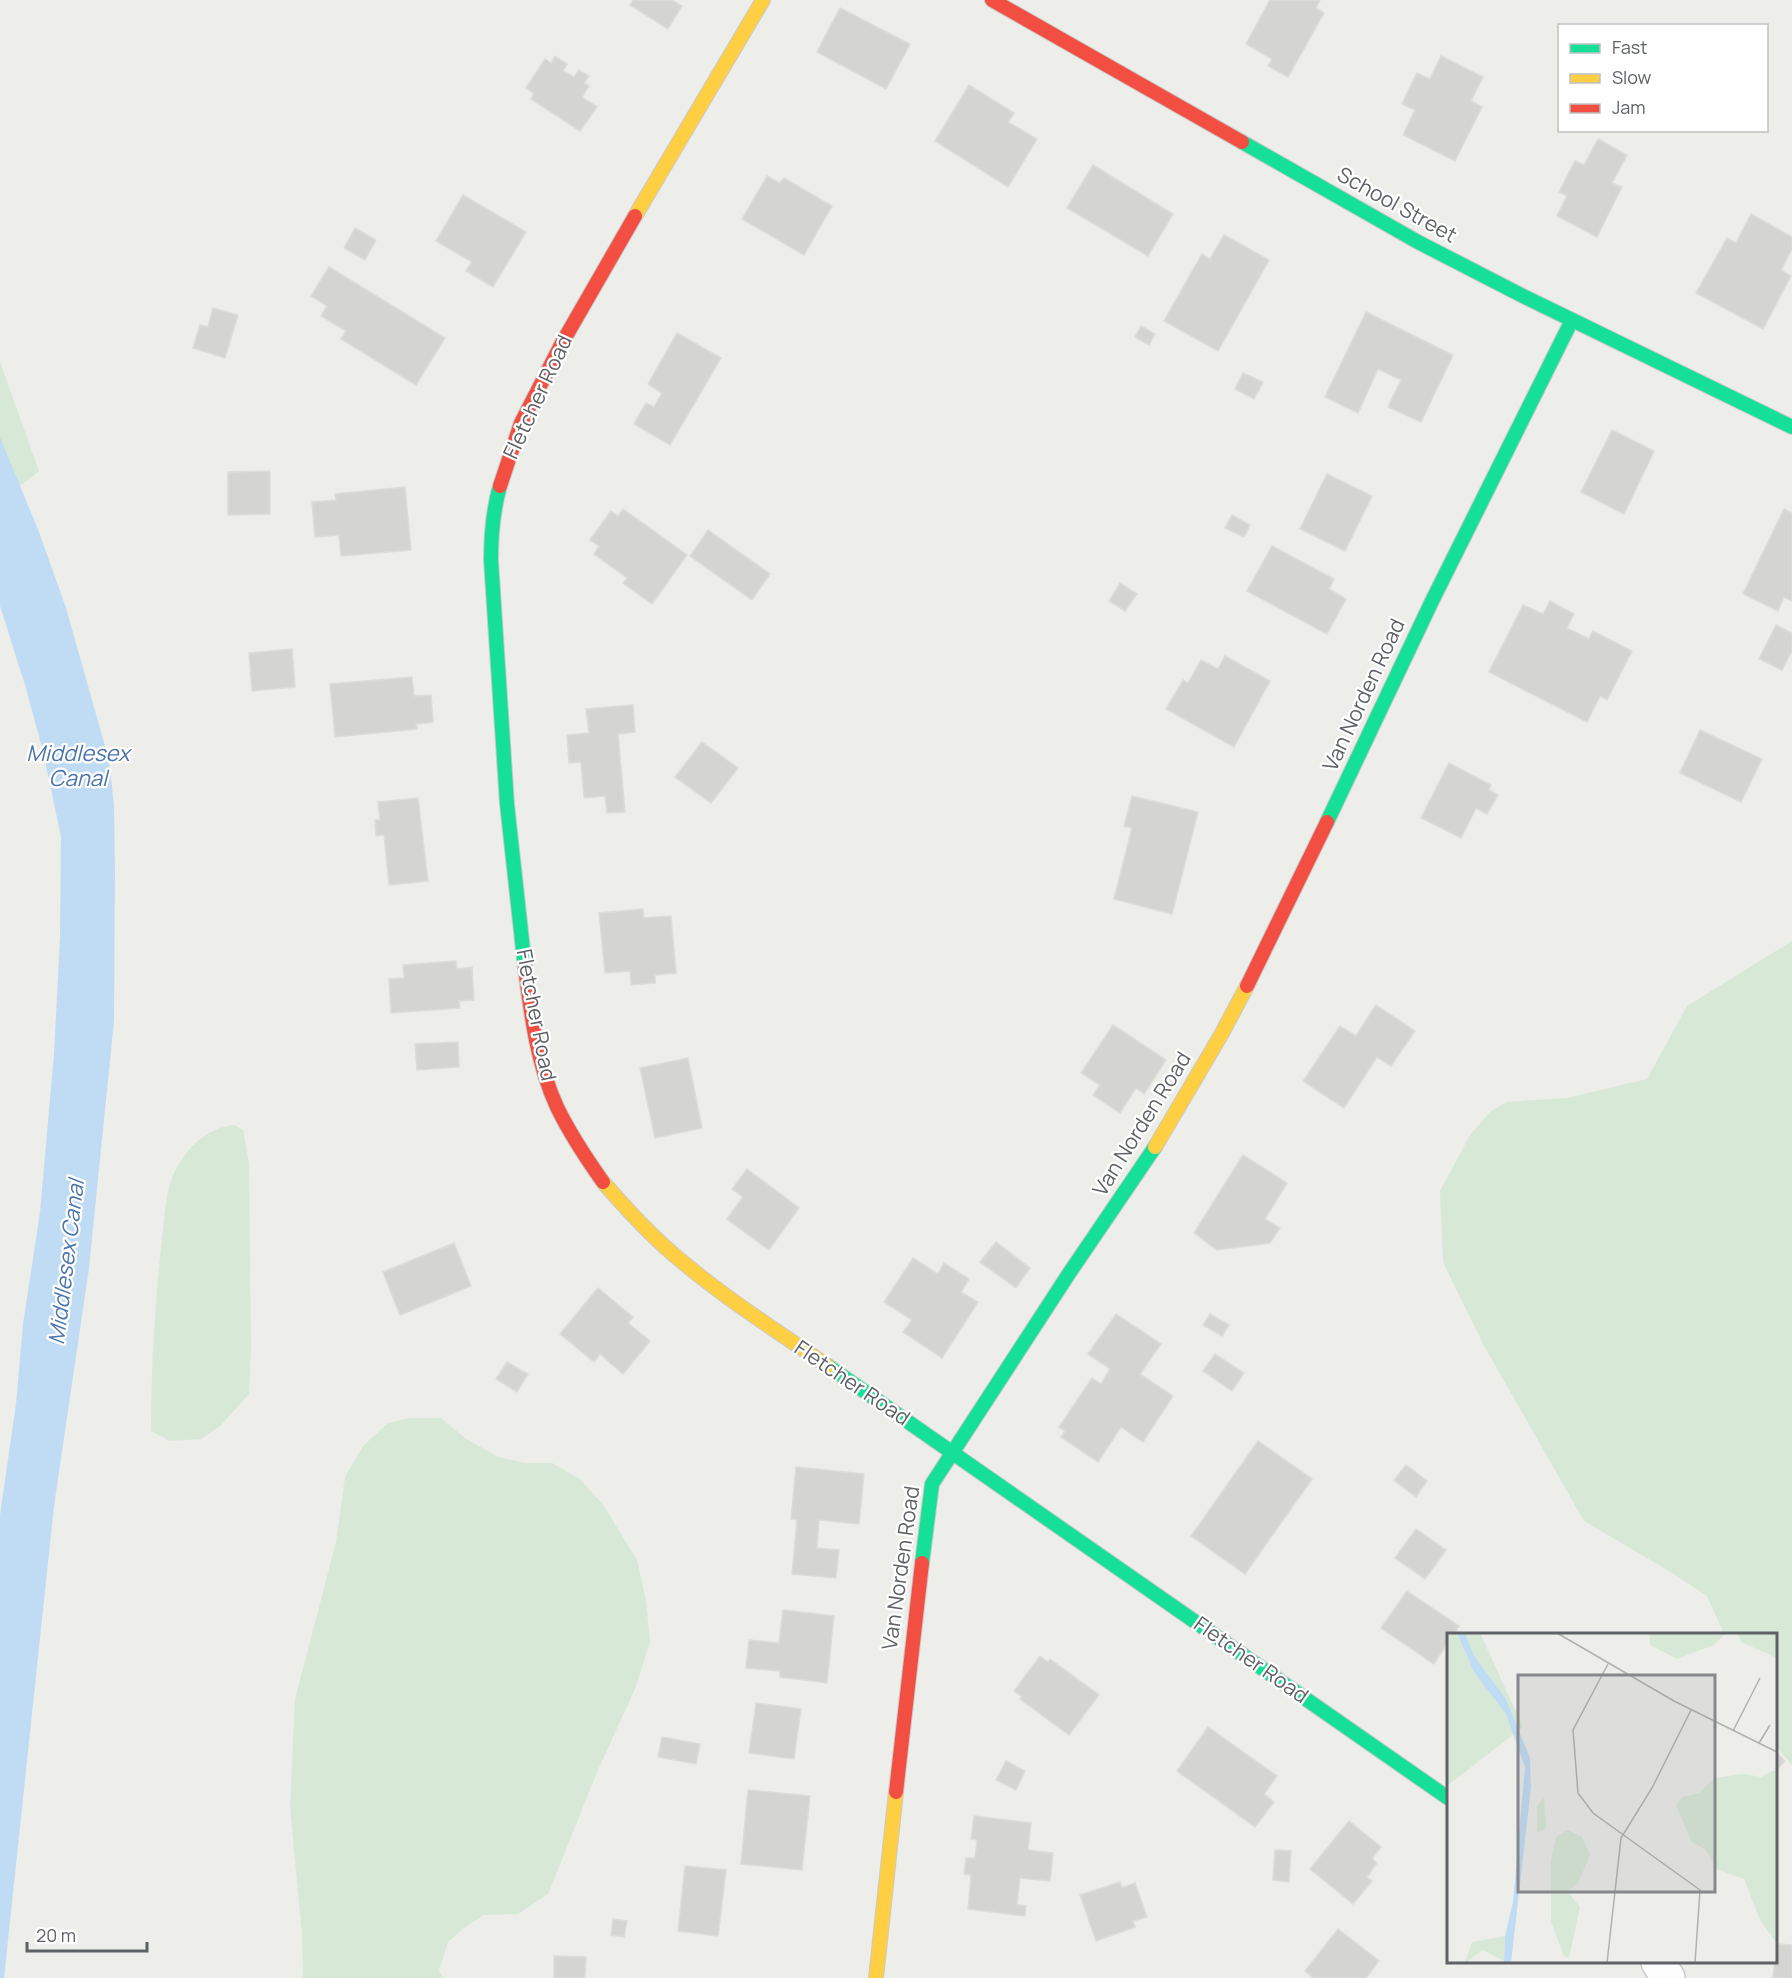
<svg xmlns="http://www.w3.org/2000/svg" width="1792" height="1978" font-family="Manrope,sans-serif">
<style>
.green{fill:#d7e9d6}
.water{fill:#c0dcf4}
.building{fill:#d4d4d2;stroke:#dcdcd8;stroke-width:1.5}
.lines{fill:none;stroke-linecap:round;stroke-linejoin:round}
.street-casing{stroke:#cacbca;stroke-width:36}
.fast-casing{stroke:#c9c9c9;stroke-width:16}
.slow-casing{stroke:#c9c9c9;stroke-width:16}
.jam-casing{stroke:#c9c9c9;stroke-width:16}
.street{stroke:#fcfcfc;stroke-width:33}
.fast{stroke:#16e098;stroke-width:14}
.slow{stroke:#ffcf43;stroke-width:14}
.jam{stroke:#f24e42;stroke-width:14}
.labels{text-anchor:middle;stroke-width:4.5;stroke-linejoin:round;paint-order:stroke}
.street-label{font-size:21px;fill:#5e6166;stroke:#fff}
.water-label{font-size:22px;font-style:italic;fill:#4a74ab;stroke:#fff}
.inset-road{fill:none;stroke:#b0b1b1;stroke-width:1.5}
.view{fill:#86888b;fill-opacity:0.15;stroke:#86888b;stroke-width:3}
.inset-edge{fill:none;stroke:#5e6166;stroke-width:3}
</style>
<rect width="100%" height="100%" fill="#edede9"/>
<!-- green -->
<g class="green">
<polygon points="0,362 39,471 0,502"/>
<polygon points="1792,941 1792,1765 1776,1746 1776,1634 1724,1634 1707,1596 1669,1571 1584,1521 1483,1344 1443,1262 1440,1191 1470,1135 1491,1111 1507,1102 1567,1098 1647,1079 1687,1006"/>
<path d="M234,1125l9,5 6,33 2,186 -2,45 -29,32 -19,13 -31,2 -19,-10c0,-64 4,-129 11,-192 3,-23 3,-51 15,-72 13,-22 31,-39 57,-42z"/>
<polygon points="411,1418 441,1418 465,1438 498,1457 525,1463 552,1463 580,1479 604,1506 637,1560 646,1600 650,1642 635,1689 597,1772 548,1894 518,1914 484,1915 464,1928 448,1942 439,1971 444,1978 303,1978 302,1935 290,1807 295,1699 336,1542 345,1477 363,1446 388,1423"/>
</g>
<!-- water -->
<polygon class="water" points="0,437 39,532 66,608 109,760 114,806 115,871 114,1021 89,1268 54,1506 4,1978 0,1978 0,1515 16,1404 23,1324 40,1212 54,1054 60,938 61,837 43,751 25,685 0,606"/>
<!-- building -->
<g class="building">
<polygon points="633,0 672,0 682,6 668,29 630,5"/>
<polygon points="1270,0 1320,0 1316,8 1324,13 1288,77 1268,66 1272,59 1246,44"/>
<polygon points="840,8 910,44 886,89 817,52"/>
<polygon points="555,56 567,64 563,71 574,77 579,70 589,76 584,83 589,86 582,97 597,107 580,131 531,99 534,93 526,88 545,59 551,63"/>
<polygon points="1441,56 1483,77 1471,101 1482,107 1455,161 1403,135 1415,110 1402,104 1417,73 1430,79"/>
<polygon points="969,85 1014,113 1008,122 1037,139 1008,187 935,141"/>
<polygon points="1598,139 1627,155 1612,183 1622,187 1597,237 1557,216 1567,196 1559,192 1575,161 1584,165"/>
<polygon points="1093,165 1173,214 1148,256 1067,208"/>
<polygon points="767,176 780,183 784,178 832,206 804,255 742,219"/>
<polygon points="463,195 526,232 493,287 466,271 472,262 436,241"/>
<polygon points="1751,214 1792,237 1792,249 1781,270 1791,276 1763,329 1696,293 1727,238 1736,243"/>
<polygon points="355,228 376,240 365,260 344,248"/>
<polygon points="1224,235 1269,260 1218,351 1164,321 1202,254 1210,259"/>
<polygon points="329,267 445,338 416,385 341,339 346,331 321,316 327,306 311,296"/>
<polygon points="213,308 238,315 225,358 193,348 200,325 208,327"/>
<polygon points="1366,312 1453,355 1421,422 1388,407 1401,380 1378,369 1358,413 1325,397"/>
<polygon points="1141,326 1155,334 1149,345 1135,337"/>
<polygon points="677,333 721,358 670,445 634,424 646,403 654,407 662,393 648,384"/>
<polygon points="1243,373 1263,382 1254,399 1235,389"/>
<polygon points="1612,430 1654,451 1624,514 1581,492"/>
<polygon points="270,471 270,514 228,515 228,472"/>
<polygon points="1327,474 1372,496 1345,551 1300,529"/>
<polygon points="405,487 411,550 341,556 339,535 315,537 312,502 336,500 335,494"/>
<polygon points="623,509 687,555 652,604 623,583 627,578 594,554 599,546 590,540 611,511 618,516"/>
<polygon points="1784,509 1792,513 1792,601 1784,597 1778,611 1743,594"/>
<polygon points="1232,515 1250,525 1244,537 1225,528"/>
<polygon points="708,530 770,574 752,600 690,556"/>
<polygon points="1272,546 1334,579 1329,589 1346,599 1327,634 1247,591"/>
<polygon points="1120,583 1137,594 1125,611 1109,601"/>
<polygon points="1550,601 1574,614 1567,628 1589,639 1593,631 1632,651 1607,700 1600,696 1587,722 1489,672 1523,605 1543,614"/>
<polygon points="1776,625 1792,633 1792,651 1782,670 1759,659"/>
<polygon points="292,649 295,687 252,691 249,653"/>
<polygon points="1225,656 1270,681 1234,747 1166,709 1183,680 1188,683 1201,660 1218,669"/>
<polygon points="412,677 414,696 431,695 433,722 416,724 417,729 335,737 330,684"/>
<polygon points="633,705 635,732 618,734 625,812 607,813 605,796 584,798 581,762 569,763 567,735 589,733 586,709"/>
<polygon points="1700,730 1762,759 1741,802 1680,773"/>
<polygon points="702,742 738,768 711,803 675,777"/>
<polygon points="1449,763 1491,785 1489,790 1498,795 1487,814 1476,808 1461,838 1421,818"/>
<polygon points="1132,796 1198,812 1172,914 1114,899 1132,828 1124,826"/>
<polygon points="418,798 428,881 389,885 384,835 376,836 375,820 380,820 378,802"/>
<polygon points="643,909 644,918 671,916 676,973 655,975 655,983 631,985 630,971 605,973 599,913"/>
<polygon points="456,961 457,969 472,967 474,1000 459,1001 460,1008 391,1013 389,979 404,978 403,965"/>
<polygon points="1376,1005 1415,1031 1391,1066 1377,1057 1344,1108 1303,1081 1340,1026 1356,1036"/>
<polygon points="1113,1025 1166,1060 1144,1094 1136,1088 1120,1113 1093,1095 1100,1085 1081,1073"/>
<polygon points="458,1042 459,1067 417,1070 415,1044"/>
<polygon points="688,1058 702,1128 655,1138 640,1068"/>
<polygon points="1243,1155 1287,1183 1265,1219 1280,1228 1270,1243 1217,1250 1194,1233"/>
<polygon points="747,1169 799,1208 769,1250 727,1219 743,1197 732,1189"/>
<polygon points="996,1242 1030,1268 1016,1288 980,1262"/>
<polygon points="454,1243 471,1286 400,1315 383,1272"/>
<polygon points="913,1258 938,1274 944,1263 969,1279 961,1292 978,1302 942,1358 903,1332 912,1320 884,1302"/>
<polygon points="598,1288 633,1317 628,1323 650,1341 623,1374 600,1354 594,1362 560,1334"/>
<polygon points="1116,1314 1161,1344 1140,1374 1173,1396 1143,1442 1121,1427 1098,1462 1061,1437 1065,1431 1059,1427 1092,1378 1101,1384 1110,1369 1088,1354"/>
<polygon points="1210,1314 1229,1325 1222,1336 1203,1325"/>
<polygon points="1215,1354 1244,1373 1232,1391 1203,1371"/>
<polygon points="507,1362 528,1374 517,1392 496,1379"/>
<polygon points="1258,1441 1312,1479 1245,1574 1191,1536"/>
<polygon points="1406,1465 1427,1481 1416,1497 1394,1480"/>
<polygon points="796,1467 864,1474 859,1524 819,1520 817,1548 839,1550 836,1578 792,1574 797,1520 791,1519"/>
<polygon points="1416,1529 1446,1550 1425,1579 1395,1558"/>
<polygon points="1407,1591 1459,1626 1454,1634 1448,1634 1448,1642 1434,1664 1381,1628"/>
<polygon points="783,1610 834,1616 827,1683 780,1677 780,1671 746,1668 749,1640 779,1643"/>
<polygon points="1040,1656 1048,1662 1050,1659 1099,1695 1069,1735 1020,1699 1022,1697 1014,1691"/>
<polygon points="756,1703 801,1709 794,1759 749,1753"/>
<polygon points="1208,1727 1277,1776 1264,1794 1274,1802 1255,1827 1177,1771"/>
<polygon points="662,1737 700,1744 696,1764 658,1757"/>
<polygon points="1776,1752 1785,1761 1776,1771"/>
<polygon points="1006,1761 1025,1771 1016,1790 996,1780"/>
<polygon points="748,1790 810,1796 802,1870 741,1864"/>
<polygon points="974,1816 1031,1823 1028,1850 1053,1853 1050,1881 1020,1878 1017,1905 1026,1906 1025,1916 968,1909 971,1875 964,1874 966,1858 975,1858 977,1840 971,1839"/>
<polygon points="1349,1821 1381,1847 1372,1858 1377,1863 1367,1877 1372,1881 1353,1904 1310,1869"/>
<polygon points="1275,1850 1291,1851 1289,1882 1273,1880"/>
<polygon points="685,1866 726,1870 718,1936 678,1931"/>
<polygon points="1120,1882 1122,1888 1135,1883 1147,1917 1133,1921 1135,1927 1096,1941 1080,1895"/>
<polygon points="613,1919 627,1921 624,1937 611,1935"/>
<polygon points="1338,1929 1379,1961 1366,1978 1314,1978 1305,1971"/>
<polygon points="1776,1944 1792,1945 1792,1978 1773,1978"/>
<polygon points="554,1956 586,1957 585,1978 554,1978"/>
</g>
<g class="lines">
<!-- street casing -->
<g class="street-casing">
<polyline id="street" points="1658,1962 1668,1978"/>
</g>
<!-- fast casing -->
<g class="fast-casing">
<g id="fast">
<polyline points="1242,142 1418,242 1523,296 1792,427"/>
<path d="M500,486c-7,24 -9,49 -9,74l16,244 18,164"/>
<polyline points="1327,822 1432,601 1572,320"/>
<polyline points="828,1366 1448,1798"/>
<polyline points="922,1563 932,1484 1070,1272 1155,1147"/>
</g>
</g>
<!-- slow casing -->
<g class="slow-casing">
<g id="slow">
<polyline points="635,216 763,0"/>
<polyline points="1155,1147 1221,1035 1247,986"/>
<path d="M603,1182c19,22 39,44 61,64 50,45 108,82 164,120"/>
<polyline points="876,1978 896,1792"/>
</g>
</g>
<!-- jam casing -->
<g class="jam-casing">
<g id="jam">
<polyline points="992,0 1242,142"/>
<polyline points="500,486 521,423 562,343 635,216"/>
<path d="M525,968c6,46 12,96 32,139 13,27 29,51 46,75"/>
<polyline points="1247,986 1327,822"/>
<polyline points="896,1792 922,1563"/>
</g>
</g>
<!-- street -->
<use href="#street" class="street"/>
<!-- fast -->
<use href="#fast" class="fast"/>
<!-- slow -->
<use href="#slow" class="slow"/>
<!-- jam -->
<use href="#jam" class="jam"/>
</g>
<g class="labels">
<!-- street labels -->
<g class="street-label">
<text transform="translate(1397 205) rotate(29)" y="7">School Street</text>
<text transform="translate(538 397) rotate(-65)" y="7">Fletcher Road</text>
<text transform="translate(1364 695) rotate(-65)" y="7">Van Norden Road</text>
<text transform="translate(536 1015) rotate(79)" y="7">Fletcher Road</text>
<text transform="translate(1142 1124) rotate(-58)" y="7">Van Norden Road</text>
<text transform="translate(852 1383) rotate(34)" y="7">Fletcher Road</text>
<text transform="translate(901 1568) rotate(-82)" y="7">Van Norden Road</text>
<text transform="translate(1251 1660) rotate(35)" y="7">Fletcher Road</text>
</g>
<!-- water labels -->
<g class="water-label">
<text x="78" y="761">Middlesex<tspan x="78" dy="25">Canal</tspan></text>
<text transform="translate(66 1262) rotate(-83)" y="8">Middlesex Canal</text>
</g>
</g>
<!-- overview -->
<g transform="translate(1447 1633)">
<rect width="330" height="330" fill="#edede9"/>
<path d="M0,0h33l43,94 -76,59zM202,0h77l-12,12 -37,14 -27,-14zM290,0h40v25l-36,-16zM325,138h5v172l-16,-21 -17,-43 -28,-10 -10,-19 -14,-8 -16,-36 6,-9 17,-4 16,-15 29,-4 17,3zM97,165l2,30 -9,5v-27zM120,197l15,7 8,18 -12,28 -11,8 13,16 -11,51 -5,-2 -13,-34v-61l5,-24zM58,303l-1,25 -21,-11 -18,13 7,-21z" fill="#d7e9d6"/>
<path d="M10,0h8l9,23 32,43 24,59 1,29 -20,176h-7l1,-27 8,-34 12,-135 -19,-53 -32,-42z" fill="#c0dcf4"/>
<path class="inset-road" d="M110,0l117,68 103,51M161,31l-35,66 5,63 15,20 107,77 -5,73M286,98l27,-53M312,110l11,-18M160,330l14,-125 31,-50 39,-78"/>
<path class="view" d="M71,42h197v217h-197z"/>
<rect width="330" height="330" class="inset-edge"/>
</g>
<!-- legend -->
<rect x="1558" y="24" width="210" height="108" fill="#ffffff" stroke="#bfc0c2" stroke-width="1.5"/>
<rect x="1570" y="44" width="30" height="9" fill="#16e098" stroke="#bfc0c2" stroke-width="1.5"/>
<text x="1612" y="54" font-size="18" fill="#5e6166">Fast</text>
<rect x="1570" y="74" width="30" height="9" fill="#ffcf43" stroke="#bfc0c2" stroke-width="1.5"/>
<text x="1612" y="84" font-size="18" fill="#5e6166">Slow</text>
<rect x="1570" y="104" width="30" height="9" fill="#f24e42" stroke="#bfc0c2" stroke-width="1.5"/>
<text x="1612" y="114" font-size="18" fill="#5e6166">Jam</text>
<!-- scale -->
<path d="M27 1942v9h120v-9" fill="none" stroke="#5e6166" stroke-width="3"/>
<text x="36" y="1942" font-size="18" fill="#5e6166" stroke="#ffffff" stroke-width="4.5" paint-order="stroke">20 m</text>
</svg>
